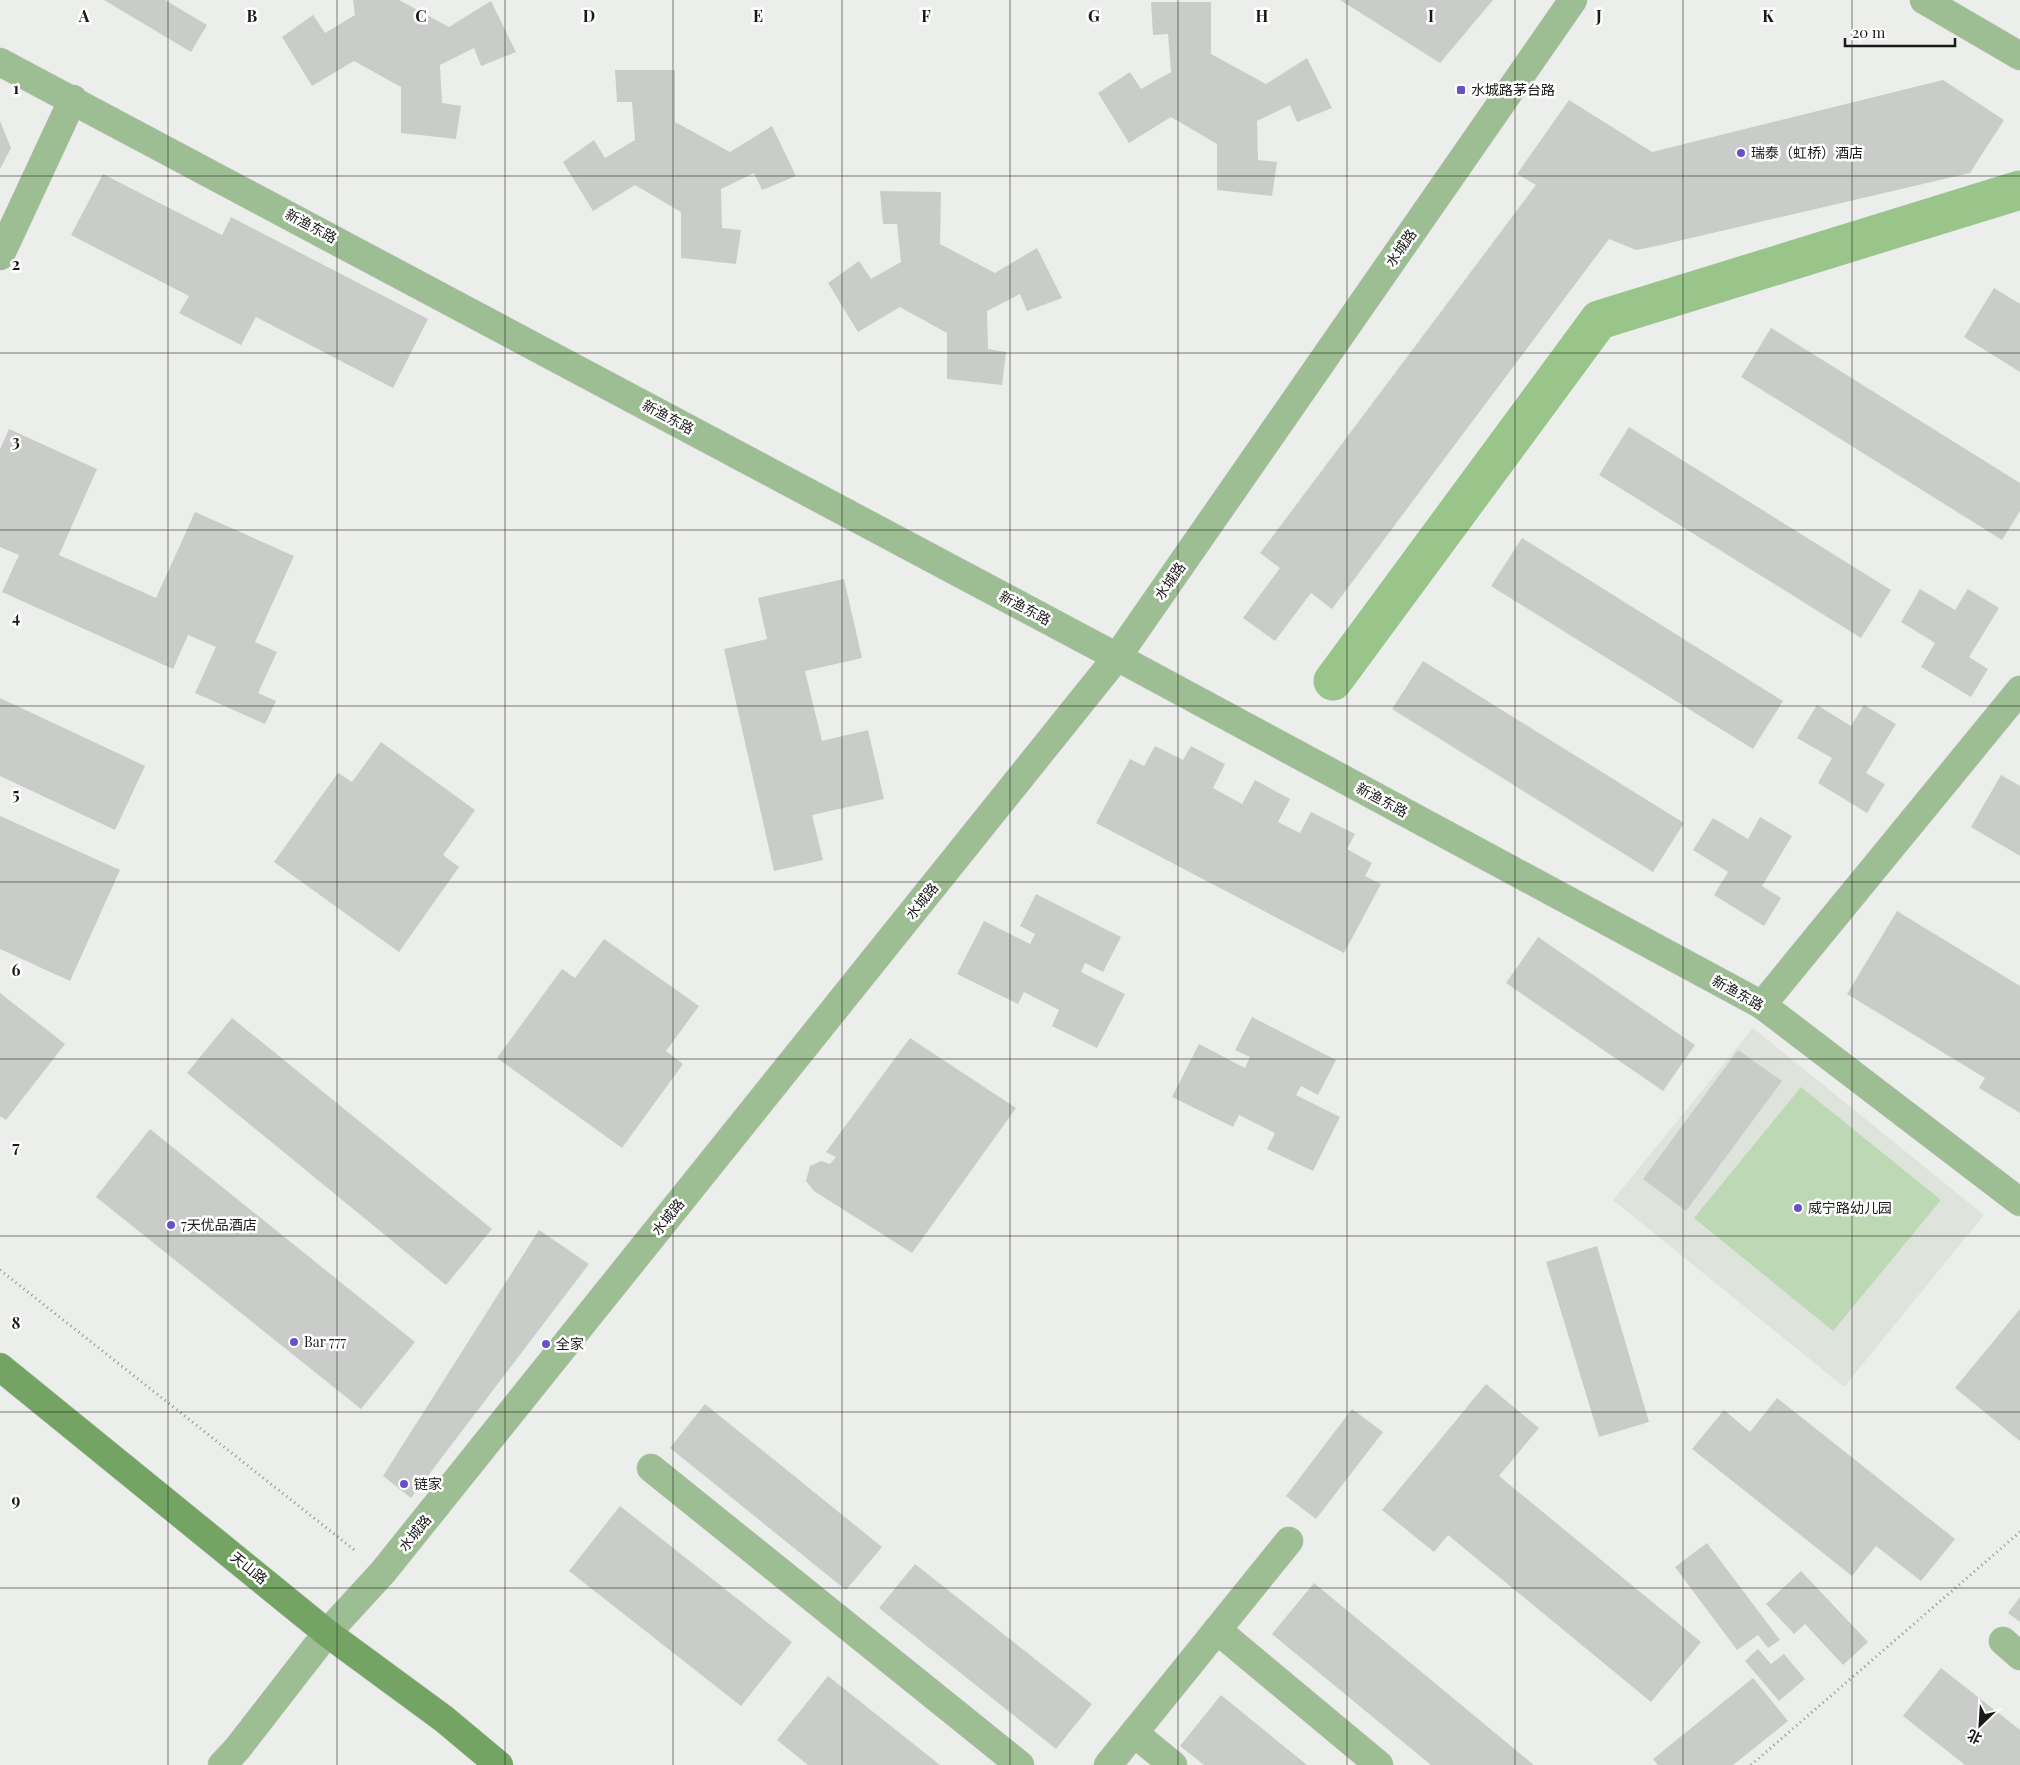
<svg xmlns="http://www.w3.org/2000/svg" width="2020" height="1765" font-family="'Playfair Display','Noto Sans SC',serif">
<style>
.built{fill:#dee4db}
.green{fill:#bdd8b4}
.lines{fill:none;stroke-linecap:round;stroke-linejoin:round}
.canal{stroke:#99c58b;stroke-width:39}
.building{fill:#caccca}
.minor-casing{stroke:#caccca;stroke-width:29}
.tertiary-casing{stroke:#caccca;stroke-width:29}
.secondary-casing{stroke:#caccca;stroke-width:29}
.path{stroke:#909190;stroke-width:3;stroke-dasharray:1 4;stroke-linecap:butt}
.minor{stroke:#9dbd92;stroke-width:28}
.tertiary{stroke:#9dbd92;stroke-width:28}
.secondary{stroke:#74a464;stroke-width:28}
.grid{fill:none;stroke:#191918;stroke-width:1;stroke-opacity:0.55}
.poi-dot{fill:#6950c9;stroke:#fff;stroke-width:2}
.labels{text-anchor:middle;stroke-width:5;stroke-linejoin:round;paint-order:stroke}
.poi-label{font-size:14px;fill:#191918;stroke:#fff;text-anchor:start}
.street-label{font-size:14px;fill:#191918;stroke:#fff}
.grid-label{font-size:16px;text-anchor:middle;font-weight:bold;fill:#191918;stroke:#fff;stroke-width:5;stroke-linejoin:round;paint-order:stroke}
</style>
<rect width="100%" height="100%" fill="#eceeec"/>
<!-- built -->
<polygon class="built" points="1753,1028 1984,1215 1844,1387 1613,1200"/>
<!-- green -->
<polygon class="green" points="1801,1087 1941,1200 1833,1331 1694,1218"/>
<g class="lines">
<!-- canal -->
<polyline class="canal" points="1333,681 1599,320 2020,190"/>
</g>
<!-- building -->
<g class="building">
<polygon points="104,0 165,0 207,25 191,52"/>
<polygon points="353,0 399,0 449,27 491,1 516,52 481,66 474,48 440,65 442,103 461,106 456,139 401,133 401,87 354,61 312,86 282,37 313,15 325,33 355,15"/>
<polygon points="1340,0 1493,0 1440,63"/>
<polygon points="1151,2 1211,2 1211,54 1266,84 1307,58 1332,108 1297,122 1290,105 1257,121 1258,160 1277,162 1272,196 1217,190 1217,144 1171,117 1129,143 1098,93 1130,72 1141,89 1171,72 1168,34 1153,35"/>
<polygon points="615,70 675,70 675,122 730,152 772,126 796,176 762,190 754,173 721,189 722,228 741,230 736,264 681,258 681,212 635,185 593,211 563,162 594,140 605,158 635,140 632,102 617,102"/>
<polygon points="1943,80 2004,120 1970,173 1661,245 1636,250 1609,239 1332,609 1311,593 1275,641 1243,618 1280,568 1260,553 1536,185 1517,174 1569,100 1652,152"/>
<polygon points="0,121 11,148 0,169"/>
<polygon points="103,174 222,235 231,217 428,319 393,388 256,317 241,345 179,313 189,296 71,235"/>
<polygon points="880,191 941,192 940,244 995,273 1037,248 1062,298 1027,311 1020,294 987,311 988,349 1006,352 1002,385 947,379 947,333 900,307 858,332 828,283 859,261 871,279 901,262 897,224 883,224"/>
<polygon points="1994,288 2020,304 2020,372 1964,337"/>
<polygon points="1771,328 2020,483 2020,511 2002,540 1741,377"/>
<polygon points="1629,427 1891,590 1861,638 1599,475"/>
<polygon points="9,429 97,469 59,555 156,598 195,512 294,556 255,642 277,652 258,693 276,701 265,724 195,693 216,647 188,635 173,669 2,592 19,555 0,547 0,449"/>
<polygon points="1522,538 1783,701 1753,749 1491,586"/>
<polygon points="844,579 862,658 805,671 822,741 868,730 884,799 812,815 823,860 774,871 724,649 767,639 758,598"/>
<polygon points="1920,589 1955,610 1968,589 1999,608 1969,657 1988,669 1971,697 1921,667 1935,643 1901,622"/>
<polygon points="1423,661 1684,823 1653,872 1392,709"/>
<polygon points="0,698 145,766 115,830 0,776"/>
<polygon points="1817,705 1851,726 1864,705 1896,724 1866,773 1885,784 1867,813 1818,783 1832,758 1797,738"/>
<polygon points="381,742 475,810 443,855 459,867 399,952 274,862 338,773 352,782"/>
<polygon points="1155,746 1183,760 1191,746 1225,764 1213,788 1242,804 1255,780 1290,799 1278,822 1300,833 1311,812 1355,834 1347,849 1372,863 1365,876 1381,884 1344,953 1096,823 1130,759 1144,766"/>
<polygon points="2001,775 2020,786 2020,856 1971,827"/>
<polygon points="0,816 120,870 70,981 0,949"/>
<polygon points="1760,817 1792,836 1762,886 1781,898 1764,926 1714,895 1728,872 1693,850 1713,818 1748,839"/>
<polygon points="1036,894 1121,937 1103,972 1085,963 1081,972 1125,994 1097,1048 1052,1026 1059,1010 1024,992 1018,1004 957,974 984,921 1030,944 1035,934 1020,926"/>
<polygon points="1897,911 2020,986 2020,1113 1979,1088 1985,1078 1847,994"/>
<polygon points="1538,937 1695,1045 1663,1091 1506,983"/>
<polygon points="604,939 699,1006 666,1051 683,1064 622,1148 497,1058 562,969 575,978"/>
<polygon points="0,993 65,1044 6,1120 0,1116"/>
<polygon points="1252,1017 1336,1060 1318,1095 1301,1086 1296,1095 1340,1117 1313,1171 1267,1149 1275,1133 1239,1115 1233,1127 1172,1097 1199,1044 1245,1068 1250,1057 1235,1050"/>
<polygon points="232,1018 492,1229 446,1285 187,1073"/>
<polygon points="910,1038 1016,1108 912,1253 814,1191 806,1181 810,1166 821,1161 830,1164 836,1157 826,1152"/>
<polygon points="1738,1050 1782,1081 1686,1211 1643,1179"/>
<polygon points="150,1129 415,1342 361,1409 96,1197"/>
<polygon points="539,1230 589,1264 411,1498 383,1476"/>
<polygon points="1597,1246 1649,1422 1599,1437 1546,1262"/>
<polygon points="2020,1309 2020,1441 1955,1388"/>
<polygon points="1486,1384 1539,1428 1499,1476 1701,1642 1651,1702 1448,1535 1434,1552 1382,1510"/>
<polygon points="1777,1398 1955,1539 1921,1581 1876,1546 1852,1576 1692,1449 1724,1410 1750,1432"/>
<polygon points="705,1404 882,1547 846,1590 670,1448"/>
<polygon points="1352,1409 1383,1432 1316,1519 1286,1496"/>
<polygon points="620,1506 792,1642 741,1706 569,1571"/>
<polygon points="1707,1543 1780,1640 1768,1648 1758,1635 1737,1650 1675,1567"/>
<polygon points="915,1564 1092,1704 1056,1749 879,1608"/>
<polygon points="1801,1571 1868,1642 1843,1665 1805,1624 1794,1634 1766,1604"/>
<polygon points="1314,1583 1534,1765 1431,1765 1272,1634"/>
<polygon points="2020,1597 2020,1622 2008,1613"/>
<polygon points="1758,1649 1771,1664 1784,1654 1805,1679 1779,1701 1745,1661"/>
<polygon points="1941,1668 2020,1730 2020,1765 1965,1765 1903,1716"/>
<polygon points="828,1676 940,1765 808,1765 777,1740"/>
<polygon points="1753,1678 1788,1721 1733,1765 1658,1765 1653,1759"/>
<polygon points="1221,1695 1307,1765 1204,1765 1180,1746"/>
</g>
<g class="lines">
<!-- minor casing -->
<g class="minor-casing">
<g id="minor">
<polyline points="0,256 73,99"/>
<polyline points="1762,1005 2020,690"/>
<polyline points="651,1468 1020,1765"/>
<polyline points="1217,1630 1379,1765"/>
<polyline points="2003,1641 2020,1656"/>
<polyline points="1134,1733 1173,1765"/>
<polyline points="1108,1765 1289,1541"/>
</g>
</g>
<!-- tertiary casing -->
<g class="tertiary-casing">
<g id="tertiary">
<polyline points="1924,0 2020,56"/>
<polyline points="0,62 1117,657 1762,1005 2020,1202"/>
<polyline points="222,1765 237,1749 327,1633 383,1572 1117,657 1573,0"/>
</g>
</g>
<!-- secondary casing -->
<g class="secondary-casing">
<polyline id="secondary" points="0,1367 327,1633 444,1719 499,1765"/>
</g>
<!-- path -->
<g class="path">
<polyline points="0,1270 357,1552"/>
<polyline points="1751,1765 2020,1532"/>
</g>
<!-- minor -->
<use href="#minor" class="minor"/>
<!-- tertiary -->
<use href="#tertiary" class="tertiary"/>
<!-- secondary -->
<use href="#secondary" class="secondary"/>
</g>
<!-- grid -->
<path class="grid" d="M168,0v1765M337,0v1765M505,0v1765M673,0v1765M842,0v1765M1010,0v1765M1178,0v1765M1347,0v1765M1515,0v1765M1683,0v1765M1852,0v1765M0,176h2020M0,353h2020M0,530h2020M0,706h2020M0,882h2020M0,1059h2020M0,1236h2020M0,1412h2020M0,1588h2020"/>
<!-- markers -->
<g class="poi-dot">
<rect x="1456" y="85" width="10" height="10" rx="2.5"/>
<circle cx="1741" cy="153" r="5"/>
<circle cx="1798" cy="1208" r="5"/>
<circle cx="171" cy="1225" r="5"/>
<circle cx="294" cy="1342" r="5"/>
<circle cx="546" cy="1344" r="5"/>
<circle cx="404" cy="1484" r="5"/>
</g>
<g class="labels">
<!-- poi labels -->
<g class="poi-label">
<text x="1471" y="95">水城路茅台路</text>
<text x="1751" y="158">瑞泰（虹桥）酒店</text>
<text x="1808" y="1213">威宁路幼儿园</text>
<text x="181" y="1230">7天优品酒店</text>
<text x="304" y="1347">Bar 777</text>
<text x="556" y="1349">全家</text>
<text x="414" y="1489">链家</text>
</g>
<!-- street labels -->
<g class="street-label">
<text transform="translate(311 226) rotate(28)" y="5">新渔东路</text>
<text transform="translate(1401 248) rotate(-55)" y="5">水城路</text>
<text transform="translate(668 417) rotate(28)" y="5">新渔东路</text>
<text transform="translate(1170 581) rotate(-55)" y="5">水城路</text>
<text transform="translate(1025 608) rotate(28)" y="5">新渔东路</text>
<text transform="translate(1382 800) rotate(28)" y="5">新渔东路</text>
<text transform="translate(922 901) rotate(-51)" y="5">水城路</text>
<text transform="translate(1738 993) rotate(29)" y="5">新渔东路</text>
<text transform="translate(668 1217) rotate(-51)" y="5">水城路</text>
<text transform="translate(415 1533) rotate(-51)" y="5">水城路</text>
<text transform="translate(249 1568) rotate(39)" y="5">天山路</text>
</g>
</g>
<g class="grid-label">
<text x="84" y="22">A</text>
<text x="252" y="22">B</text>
<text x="421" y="22">C</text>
<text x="589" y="22">D</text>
<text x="758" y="22">E</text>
<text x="926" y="22">F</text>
<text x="1094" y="22">G</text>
<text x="1262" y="22">H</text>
<text x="1431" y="22">I</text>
<text x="1599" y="22">J</text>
<text x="1768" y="22">K</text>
<text x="16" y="94">1</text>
<text x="16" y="270">2</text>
<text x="16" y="447">3</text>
<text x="16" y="623">4</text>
<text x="16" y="800">5</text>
<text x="16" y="976">6</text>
<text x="16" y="1153">7</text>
<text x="16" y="1329">8</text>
<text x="16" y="1506">9</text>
</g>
<!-- north arrow -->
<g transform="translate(1980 1725) rotate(205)" stroke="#ffffff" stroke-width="4" paint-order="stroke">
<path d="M0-4L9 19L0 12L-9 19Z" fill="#191918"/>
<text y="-8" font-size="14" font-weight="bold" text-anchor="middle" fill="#191918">北</text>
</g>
<!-- scale -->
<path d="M1845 38v8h110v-8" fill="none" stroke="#191918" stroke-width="2.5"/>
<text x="1852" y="38" font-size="15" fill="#191918" stroke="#ffffff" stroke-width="4" paint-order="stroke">20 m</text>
</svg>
